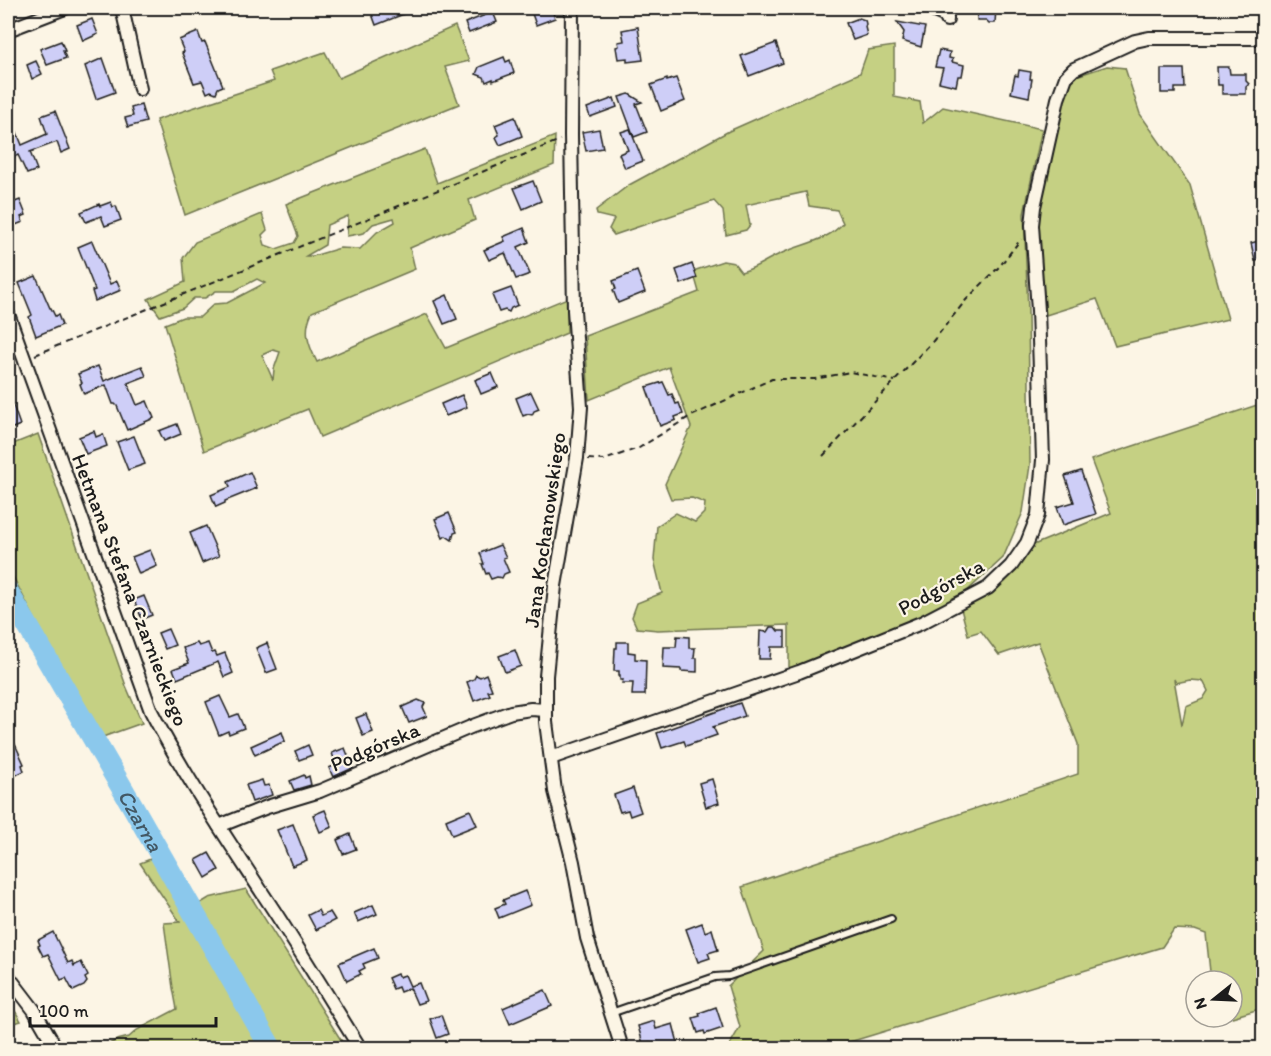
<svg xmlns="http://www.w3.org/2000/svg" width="1271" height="1056" font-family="Itim,sans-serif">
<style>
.green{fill:#c5d083;stroke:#707650;stroke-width:1.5;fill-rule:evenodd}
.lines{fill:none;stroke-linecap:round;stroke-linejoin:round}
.river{stroke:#8bc8ec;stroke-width:22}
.building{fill:#cecef7;stroke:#1c1c1c;stroke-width:1.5}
.service-casing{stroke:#1c1c1c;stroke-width:10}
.minor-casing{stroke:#1c1c1c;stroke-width:16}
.path{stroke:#1c1c1c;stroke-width:2;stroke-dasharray:6 4.5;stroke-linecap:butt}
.service{stroke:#fcf5e5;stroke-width:6}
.minor{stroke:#fcf5e5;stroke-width:12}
.labels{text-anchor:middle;stroke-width:4.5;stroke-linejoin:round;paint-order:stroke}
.street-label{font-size:21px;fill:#1c1c1c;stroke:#fcf5e5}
.water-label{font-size:22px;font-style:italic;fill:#435865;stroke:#fcf5e5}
</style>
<rect width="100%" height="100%" fill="#fcf5e5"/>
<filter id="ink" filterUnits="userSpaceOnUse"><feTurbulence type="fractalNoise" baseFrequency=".0167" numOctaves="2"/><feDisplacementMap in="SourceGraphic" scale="12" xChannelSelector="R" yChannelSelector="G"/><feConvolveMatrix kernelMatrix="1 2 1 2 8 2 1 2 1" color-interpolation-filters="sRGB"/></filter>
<g filter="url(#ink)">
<!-- green -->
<g class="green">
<polygon points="455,26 469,61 445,67 459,104 185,215 156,120 274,81 270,71 325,52 339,78"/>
<path d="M894,46v51l26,5 3,21 20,-16 99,22 -18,85 4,96 2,155 -7,47 -20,46 -49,45 -165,68v-46l-131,5 -21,-2 -5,-11 5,-14 25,-10 -8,-33 3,-34 19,-13 19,9 9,-9 1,-10 -13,-5 -21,1 -6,-15 26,-57 -22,-60 -80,33 -4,-64 114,-44 -6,-21 30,-10 11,2 7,9c16,-4 24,-12 39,-18 21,-10 48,-13 63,-31l-6,-13 -28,-4 -3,-14 -60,13 4,20 -4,5 -20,5 -3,-24 -9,-10 -100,34 -5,-6 5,-10 -17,-4 -1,-5 33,-25 100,-54 131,-58 8,-23z"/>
<polygon points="1107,66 1125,68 1140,114 1190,185 1228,319 1115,346 1097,299 1046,315 1038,241 1033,216 1070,78"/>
<path d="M555,136l-1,29 -85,35 6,20 -65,28 5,21 -103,43c-9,19 -4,32 5,50l110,-48 19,34 121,-50v35l-247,104 -12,-28 -104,42 -39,-127 18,-7h17l14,-13 13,-1 38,-20 -8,-4 -23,12h-18l-11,7h-11l-11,10 -23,8 -12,-17 37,-17 -2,-24 12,-16 67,-28 5,16 -5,5 3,10 11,4 18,-6 4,-7 -12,-32 139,-55 12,34zM348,216l-1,20 17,-3 9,-9 21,-6 1,4 -18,10 -17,17 -20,-1 -27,8h-7l19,-11 2,-20zM273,350l7,2 -6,17 -1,11 -11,-25z"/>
<path d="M1263,403v605l-48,14 -1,-5h18v-36h-21l-5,-47 -11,-4 -21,-1 -12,18 -332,101h-100l-1,-2 11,-19 -12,-41 36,-35 -22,-64 336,-113v-30l-40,-102 -39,13 -18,-24 -13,4 -7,-26 58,-58 92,-38 -20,-53zM1174,679l2,4 14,-3 13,1 5,10 -5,8 -17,7 -4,19z"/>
<polygon points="38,434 126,686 142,723 97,739 8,567 8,446"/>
<polygon points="158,856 190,917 266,1048 101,1048 117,1040 129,1037 137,1030 177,1009 173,988 164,923 180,922 140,863"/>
<polygon points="246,889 346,1048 275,1048 194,907 209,898"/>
<polygon points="8,999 21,1021 8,1025"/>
</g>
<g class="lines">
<!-- river -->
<path class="river" id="s1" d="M8,592l124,213 139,243"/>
</g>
<!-- building -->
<g class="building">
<polygon points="372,8 419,8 376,25 372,14 374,13"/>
<polygon points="530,8 551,8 555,18 536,25"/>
<polygon points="978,8 996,8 995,23 989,23 986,20 977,20"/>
<polygon points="493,12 497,22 469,33 465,23"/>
<polygon points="859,18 865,20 866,24 865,27 867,35 853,40 846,23"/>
<polygon points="92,19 98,34 83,41 77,25"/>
<polygon points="897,22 925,27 921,47 902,41 904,32"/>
<polygon points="638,27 643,60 627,62 627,58 618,59 616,47 619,46 618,42 624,41 622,30"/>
<polygon points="198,32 202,43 205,42 223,86 218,88 216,93 211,91 207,93 202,81 194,83 182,53 184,52 179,40"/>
<polygon points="61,41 65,51 63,51 66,58 47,65 40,49"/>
<polygon points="776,43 783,63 749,76 741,56"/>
<polygon points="939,50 950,52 949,58 953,59 952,62 964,65 962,76 958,76 956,86 939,82 943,68 935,67"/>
<polygon points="504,57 506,62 510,60 514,73 493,81 493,79 486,82 484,77 476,74 479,67"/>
<polygon points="103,58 115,92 96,99 85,66"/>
<polygon points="36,61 42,74 32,79 27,65"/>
<polygon points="1217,67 1229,67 1230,74 1246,74 1246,81 1249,84 1246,87 1246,94 1222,94 1222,85 1218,85"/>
<polygon points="1161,69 1184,69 1185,88 1175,88 1175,93 1161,93"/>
<polygon points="1019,70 1031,72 1030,79 1032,79 1029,97 1011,93 1015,75 1018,76"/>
<polygon points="676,78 685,101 661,111 651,85 667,79 667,81"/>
<polygon points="629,94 642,102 636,104 647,132 634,137 619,97"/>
<polygon points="614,98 617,107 590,117 587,108"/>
<polygon points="141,105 146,122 128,127 125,118 133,116 131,108"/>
<polygon points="8,110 22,145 47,134 41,116 55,111 70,149 61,153 57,142 30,152 37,170 27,174 18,155 14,157 8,141"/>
<polygon points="515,117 522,136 500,145 496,137 499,135 495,125"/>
<polygon points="599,129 603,148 586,151 582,132"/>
<polygon points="630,129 643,161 625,168 619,154 628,150 621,132"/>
<polygon points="533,181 541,201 523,209 514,188"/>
<polygon points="8,187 15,202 20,200 26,215 21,217 23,222 8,228"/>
<polygon points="111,202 113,207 116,206 121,220 105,226 101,216 86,222 81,212 99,204 100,206"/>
<polygon points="524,228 529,242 518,247 530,274 516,279 505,253 489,260 484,250 505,241 503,237"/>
<polygon points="1263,240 1263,259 1255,261 1251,243"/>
<polygon points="92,241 110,284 117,281 121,290 95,301 92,291 95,290 78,247"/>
<polygon points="692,264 697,278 681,284 676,270"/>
<polygon points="637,271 645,292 618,303 613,290 616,289 613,281"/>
<polygon points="36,276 50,308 51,308 55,316 58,315 62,325 36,336 29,317 32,315 19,283"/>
<polygon points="511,288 518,305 511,308 509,312 505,310 499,312 492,295"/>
<polygon points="447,295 457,319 444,324 434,301"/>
<polygon points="98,366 104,381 142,366 146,376 128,383 137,405 147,401 154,418 127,430 117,406 115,404 113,404 106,385 84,394 80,384 82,383 78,374"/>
<polygon points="492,373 498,387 481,394 475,380"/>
<polygon points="663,382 669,395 672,394 676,404 679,403 683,414 675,417 676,420 660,426 646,387"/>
<polygon points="531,392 539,409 534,411 532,415 528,414 523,416 516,398"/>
<polygon points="9,394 20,425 8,430 8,395"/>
<polygon points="462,395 467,407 446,416 441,404"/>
<polygon points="177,424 181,434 164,441 159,431"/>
<polygon points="94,431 96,437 103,434 107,446 86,454 79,437"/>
<polygon points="134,436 145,464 128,470 117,442"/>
<polygon points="1081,471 1096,514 1063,525 1057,507 1074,502 1065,476"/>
<polygon points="250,472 257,488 225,501 225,503 216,507 211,495 230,487 228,482"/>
<polygon points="449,513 457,532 454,533 452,540 446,536 443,538 435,519"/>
<polygon points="206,526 219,556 202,563 190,533"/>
<polygon points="500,545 506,557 503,558 509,572 504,574 502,578 497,577 491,579 488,573 486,574 482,564 484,564 480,553"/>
<polygon points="150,550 157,566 139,574 132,557"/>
<polygon points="144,596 152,615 142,619 134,600"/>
<polygon points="770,627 775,627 778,631 785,631 785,647 771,647 770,659 759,659 760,631 767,632"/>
<polygon points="168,629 175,645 165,649 158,633"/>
<polygon points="677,636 689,637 689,648 695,648 694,658 697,658 697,672 681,671 681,669 663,668 664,647 676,647"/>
<polygon points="617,642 628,642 628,652 635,653 635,659 646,660 645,695 632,695 633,683 622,683 623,680 620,680 620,675 619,675 619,671 614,671 615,648 617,648"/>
<polygon points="197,643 199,646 208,643 212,653 215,652 217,656 225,653 233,673 224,677 218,662 177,679 173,669 189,663 183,648"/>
<polygon points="267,643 277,669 266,673 256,648"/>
<polygon points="515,650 521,666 505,672 499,656"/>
<polygon points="486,674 492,690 488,691 490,695 474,701 467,682 474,679 476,675 480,677"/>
<polygon points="220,696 230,717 238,714 244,728 229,734 228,731 219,735 206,702"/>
<polygon points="418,700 425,703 423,707 427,716 409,723 402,707"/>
<polygon points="740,703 745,716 713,727 717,735 686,746 684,741 662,748 657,733"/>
<polygon points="366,714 373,732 363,736 356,718"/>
<polygon points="8,729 24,764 22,765 24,771 8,779"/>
<polygon points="282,732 285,741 255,755 251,746"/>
<polygon points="308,745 312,755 299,760 295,751"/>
<polygon points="345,748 353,768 333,777 329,768 336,765 332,753"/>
<polygon points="304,775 305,778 309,776 311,785 294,790 290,781"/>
<polygon points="712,779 719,803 706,807 699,783"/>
<polygon points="262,780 264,786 269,785 272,795 252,802 246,785"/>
<polygon points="633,788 641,812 630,816 628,810 620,812 614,795"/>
<polygon points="325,810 332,827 320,832 313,815"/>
<polygon points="470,810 477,825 452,835 446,820"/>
<polygon points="293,824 307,860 292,866 277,830"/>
<polygon points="350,834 356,849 343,854 337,840"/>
<polygon points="209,853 219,870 206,878 196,860"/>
<polygon points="525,891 531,905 499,918 495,908 505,904 503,900"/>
<polygon points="373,905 377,914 358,922 354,913"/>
<polygon points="318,910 321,916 330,912 335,920 316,930 308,915"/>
<polygon points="702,923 705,932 712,929 718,950 708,953 710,958 698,962 686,929"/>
<polygon points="53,932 68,963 72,961 74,966 81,962 88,976 85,978 87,982 84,986 73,991 66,978 61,980 48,954 43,956 38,946 40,945 38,940"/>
<polygon points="374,948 378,958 363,964 365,968 359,971 361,974 347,981 339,963"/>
<polygon points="397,974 399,977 405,975 410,986 419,983 426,1001 417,1004 410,988 400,992 398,987 393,989 388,978"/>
<polygon points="545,990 552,1006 510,1024 503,1008"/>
<polygon points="716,1007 723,1028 705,1034 704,1031 698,1033 693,1018 700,1016 699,1013"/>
<polygon points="441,1015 448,1034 437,1038 430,1019"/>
<polygon points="654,1021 656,1029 673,1024 678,1043 672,1045 673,1048 652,1048 650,1042 643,1044 638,1026"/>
</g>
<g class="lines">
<!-- service casing -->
<g class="service-casing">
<g id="service">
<polyline points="920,8 947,20"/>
<polyline points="611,1013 715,977 729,976 891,919"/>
</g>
</g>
<!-- minor casing -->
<g class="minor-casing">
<g id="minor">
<polyline points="122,8 140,89"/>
<polyline points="572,8 571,135 574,310 581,407 577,458 555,586 546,676 546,722 555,791 573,862 587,938 622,1048"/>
<polyline points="947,8 947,20"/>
<polyline points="8,30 65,8"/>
<path d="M8,314l143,397c33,64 73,123 112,183 34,51 65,103 97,154"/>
<polyline points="551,758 799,672 921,623 988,588 1011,566 1027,543 1038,515 1043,460 1038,310 1032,225 1034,207 1058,99 1066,77 1074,69 1135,41 1149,38 1264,38"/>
<polyline points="219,826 267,807 320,791 473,726 511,712 531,709 546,710"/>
<polyline points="8,976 34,1010 56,1048"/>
</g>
</g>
<!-- path -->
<g class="path">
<polyline points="35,355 560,140"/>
<polyline points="823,456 933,341 966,300 999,267 1021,239"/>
<polyline points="588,459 604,460 639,448 689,417 772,379 815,379 850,372 895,381"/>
</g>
<!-- service -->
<use href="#service" class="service"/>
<!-- minor -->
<use href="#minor" class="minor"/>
</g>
</g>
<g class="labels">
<!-- street labels -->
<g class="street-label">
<text transform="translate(545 530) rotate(-82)" y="7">Jana Kochanowskiego</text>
<text transform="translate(941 587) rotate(-29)" y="7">Podgórska</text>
<text transform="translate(130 590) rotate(69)" y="7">Hetmana Stefana Czarnieckiego</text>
<text transform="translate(375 747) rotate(-23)" y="7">Podgórska</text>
</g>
<!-- water labels -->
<g class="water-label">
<text dy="8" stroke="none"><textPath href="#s1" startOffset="264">Czarna</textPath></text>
</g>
</g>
<!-- margin -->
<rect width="1271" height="1056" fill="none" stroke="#fcf5e5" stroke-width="30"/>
<rect x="15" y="15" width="1241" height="1026" fill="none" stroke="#1c1c1c" stroke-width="2" filter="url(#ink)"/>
<!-- north arrow -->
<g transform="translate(1214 999) rotate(252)"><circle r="28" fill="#fcf5e5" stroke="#a29e95" stroke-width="1.5"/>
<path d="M0-4.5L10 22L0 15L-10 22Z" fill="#1c1c1c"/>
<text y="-9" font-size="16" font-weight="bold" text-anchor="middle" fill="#1c1c1c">N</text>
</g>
<!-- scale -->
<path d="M30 1017v9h186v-9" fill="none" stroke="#1c1c1c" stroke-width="3"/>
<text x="39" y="1017" font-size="18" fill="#1c1c1c" stroke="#fcf5e5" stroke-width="4.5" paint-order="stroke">100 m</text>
</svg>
